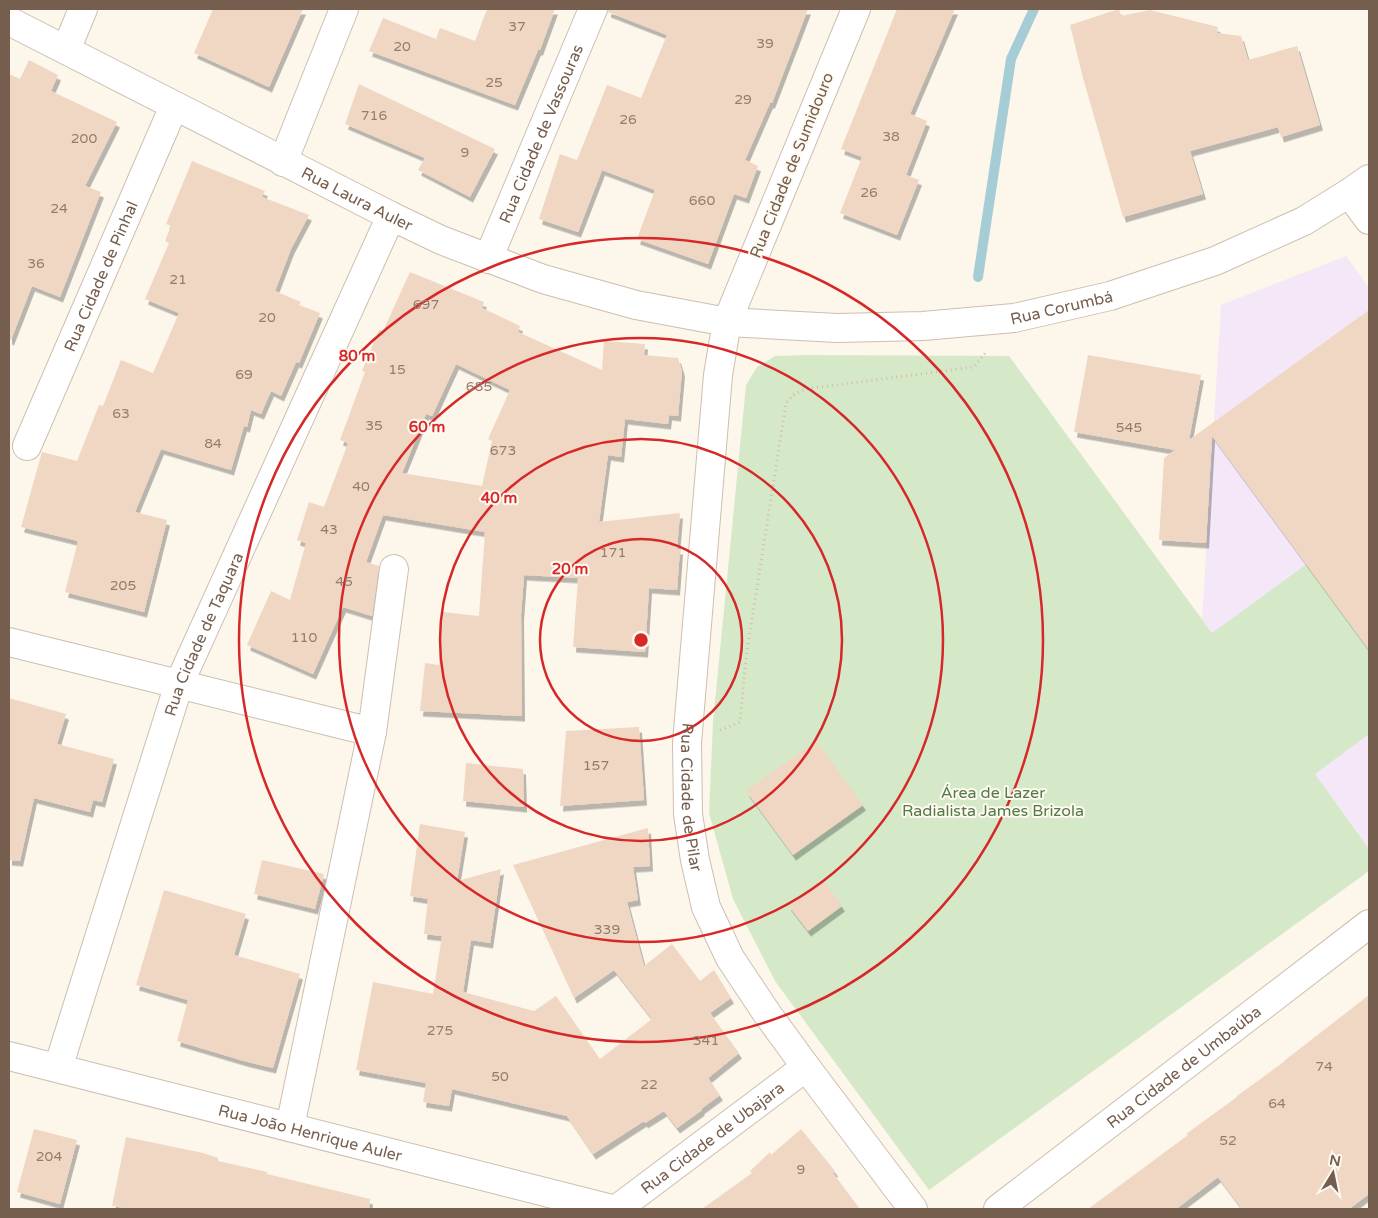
<svg xmlns="http://www.w3.org/2000/svg" width="1378" height="1218" font-family="'Varela Round',sans-serif">
<style>
.education{fill:#f3e7f8}
.green{fill:#d5e9c9}
.lines{fill:none;stroke-linecap:round;stroke-linejoin:round}
.stream{stroke:#a6cdd6;stroke-width:10}
.building{fill:#f0d7c4;fill-rule:evenodd;filter:url(#shadow)}
.minor-casing{stroke:#cebeb1;stroke-width:30}
.tertiary-casing{stroke:#cebeb1;stroke-width:30}
.path{stroke:#d5baa6;stroke-width:3;stroke-dasharray:1 4;stroke-linecap:butt}
.minor{stroke:#fff;stroke-width:28}
.tertiary{stroke:#fff;stroke-width:28}
.ring{fill:none;stroke:#d62828;stroke-width:2.5}
.labels{text-anchor:middle;stroke-width:4;stroke-linejoin:round;paint-order:stroke}
.number-label{font-size:14px;fill:#947c6c}
.street-label{font-size:16px;fill:#765e4f;stroke:#fefaf1}
.park-label{font-size:16px;fill:#547b47;stroke:#fefaf1}
.centre{fill:#d62828;stroke:#fefaf1;stroke-width:2.5}
.ring-label{font-size:15px;text-anchor:middle;font-weight:bold;fill:#d62828;stroke:#fefaf1;stroke-width:4;stroke-linejoin:round;paint-order:stroke}
</style>
<defs>
<filter id="shadow"><feDropShadow dx="3" dy="5.5" stdDeviation="0" flood-color="#0004"/></filter>
</defs>
<rect width="100%" height="100%" fill="#fcf6eb"/>
<!-- education -->
<polygon class="education" points="1346,256 1369,288 1369,849 1202,619 1221,305"/>
<!-- green -->
<polygon class="green" points="806,355 1009,356 1212,633 1307,564 1369,650 1369,734 1315,774 1369,849 1369,871 929,1190 775,981 733,899 709,813 713,722 746,385 757,367 775,356"/>
<g class="lines">
<!-- stream -->
<polyline class="stream" points="978,277 1011,59 1034,9"/>
</g>
<!-- building -->
<g class="building">
<polygon points="213,9 303,9 269,87 194,53"/>
<polygon points="487,9 555,9 540,50 538,50 515,105 369,51 383,18 436,39 440,28 475,41"/>
<polygon points="608,9 808,9 772,103 770,103 745,160 758,166 746,198 734,194 708,264 637,239 655,190 602,170 578,232 539,219 560,154 577,160 607,85 641,98 667,35 608,12"/>
<polygon points="897,9 955,9 910,114 927,121 906,175 919,180 897,235 840,213 862,157 841,149"/>
<polygon points="1119,9 1121,16 1150,10 1218,27 1217,33 1241,36 1248,60 1297,46 1320,125 1281,137 1278,127 1190,151 1203,194 1123,217 1083,78 1070,25"/>
<polygon points="29,60 58,75 51,91 117,122 85,186 101,192 60,297 32,286 11,340 9,339 9,74 20,79"/>
<polygon points="359,84 495,149 470,197 418,170 425,158 345,124"/>
<polygon points="192,161 265,191 262,197 309,215 291,249 275,291 301,302 299,305 320,313 299,363 296,362 281,396 271,391 261,414 251,410 247,427 244,426 231,470 161,449 135,512 167,520 144,612 65,592 78,541 21,527 42,452 77,461 99,405 103,406 121,360 153,373 179,313 145,299 169,243 165,241 171,226 166,224"/>
<path d="M410,272l74,30 -2,6 38,18 -2,6 84,38 2,-29 41,3 -1,11 34,3 4,13 -4,45 -9,-1 -1,9 -43,-5 -4,38 -13,-2 -9,67 81,-9 -3,36h3l-3,41 -28,-2 -4,64 -72,-5 5,-69 -54,-3 -3,40 1,101 -102,-5 5,-48 14,2 4,-53 36,4 6,-84 -102,-17 -17,47 13,4 -7,50 -29,-9 -30,67 -66,-29 24,-54 19,9 16,-57 -9,-3 12,-38 15,5 24,-64 -8,-3 25,-68 -3,-1 17,-41 4,1zM456,364l54,26 -22,49 4,2 -10,45 -80,-13 24,-59 6,2z"/>
<polygon points="1369,310 1369,650 1212,436 1206,543 1159,540 1164,458 1175,450 1074,432 1088,355 1201,375 1189,440"/>
<polygon points="9,698 66,714 57,744 114,759 102,802 93,800 90,812 34,798 20,861 9,860"/>
<polygon points="639,727 644,800 560,806 566,731"/>
<polygon points="816,741 863,805 793,855 746,791"/>
<polygon points="466,763 523,769 524,807 463,801"/>
<polygon points="420,824 465,832 457,881 501,869 490,943 471,940 463,992 534,1011 556,996 600,1059 652,1019 614,970 574,998 513,865 648,828 650,866 633,867 638,900 627,902 644,966 672,944 700,981 714,970 731,998 710,1013 739,1053 708,1078 720,1095 701,1109 702,1110 677,1128 664,1111 645,1123 644,1121 593,1154 567,1116 452,1089 449,1106 423,1102 426,1083 356,1070 373,982 433,994 442,936 424,934 428,899 410,896"/>
<polygon points="262,860 324,874 315,909 254,894"/>
<polygon points="823,879 842,906 808,931 788,905"/>
<polygon points="164,890 246,914 234,955 300,974 273,1068 244,1061 177,1041 188,1000 136,985"/>
<polygon points="1369,995 1369,1194 1349,1209 1242,1209 1218,1177 1176,1209 1088,1209 1188,1135 1186,1134 1237,1097 1237,1096 1285,1061 1284,1061"/>
<polygon points="34,1129 77,1140 60,1204 17,1192"/>
<polygon points="801,1129 835,1171 833,1173 860,1209 702,1209 752,1173 750,1171 770,1152 771,1155"/>
<polygon points="126,1137 203,1153 218,1158 218,1161 267,1172 267,1174 370,1199 369,1209 131,1209 112,1206"/>
</g>
<g class="lines">
<!-- minor casing -->
<g class="minor-casing">
<g id="minor">
<polyline points="66,50 83,9"/>
<polyline points="283,162 344,9"/>
<path id="s1" d="M488,259l105,-250"/>
<path id="s2" d="M27,446l147,-340"/>
<polyline points="9,642 372,732"/>
<path id="s3" d="M9,1056l603,153"/>
<path id="s4" d="M58,1068l121,-384 212,-468"/>
<polyline points="290,1127 372,732 394,569"/>
<path id="s5" d="M617,1209l189,-142"/>
</g>
</g>
<!-- tertiary casing -->
<g class="tertiary-casing">
<g id="tertiary">
<path id="s6" d="M856,9l-129,313 -9,53 -31,368 1,71 7,46 11,47 24,51 38,57 38,52 107,142"/>
<path id="s7" d="M9,21l382,195 50,24 102,39 93,26 91,17 110,6 86,-2 91,-8 96,-22 105,-35 89,-40 45,-28 20,-14"/>
<polyline points="1349,193 1369,220"/>
<path id="s8" d="M998,1209l371,-285"/>
</g>
</g>
<!-- path -->
<polyline class="path" points="720,730 740,722 746,657 786,403 793,395 805,389 974,367 987,351"/>
<!-- minor -->
<use href="#minor" class="minor"/>
<!-- tertiary -->
<use href="#tertiary" class="tertiary"/>
</g>
<!-- distance rings -->
<g class="ring">
<circle cx="641" cy="640" r="101"/>
<circle cx="641" cy="640" r="201"/>
<circle cx="641" cy="640" r="302"/>
<circle cx="641" cy="640" r="402"/>
</g>
<g class="labels">
<!-- number labels -->
<g class="number-label">
<text x="517" y="31">37</text>
<text x="765" y="48">39</text>
<text x="402" y="51">20</text>
<text x="494" y="87">25</text>
<text x="743" y="104">29</text>
<text x="374" y="120">716</text>
<text x="628" y="124">26</text>
<text x="891" y="141">38</text>
<text x="84" y="143">200</text>
<text x="465" y="157">9</text>
<text x="869" y="197">26</text>
<text x="702" y="205">660</text>
<text x="59" y="213">24</text>
<text x="36" y="268">36</text>
<text x="178" y="284">21</text>
<text x="426" y="309">697</text>
<text x="267" y="322">20</text>
<text x="397" y="374">15</text>
<text x="244" y="379">69</text>
<text x="479" y="391">685</text>
<text x="121" y="418">63</text>
<text x="374" y="430">35</text>
<text x="1129" y="432">545</text>
<text x="213" y="448">84</text>
<text x="503" y="455">673</text>
<text x="361" y="491">40</text>
<text x="329" y="534">43</text>
<text x="613" y="557">171</text>
<text x="344" y="586">45</text>
<text x="123" y="590">205</text>
<text x="304" y="642">110</text>
<text x="596" y="770">157</text>
<text x="607" y="934">339</text>
<text x="440" y="1035">275</text>
<text x="706" y="1045">341</text>
<text x="1324" y="1071">74</text>
<text x="500" y="1081">50</text>
<text x="649" y="1089">22</text>
<text x="1277" y="1108">64</text>
<text x="1228" y="1145">52</text>
<text x="49" y="1161">204</text>
<text x="801" y="1174">9</text>
</g>
<!-- street labels -->
<g class="street-label">
<text dy="6" stroke="none"><textPath href="#s1" startOffset="136">Rua Cidade de Vassouras</textPath></text>
<text transform="translate(791 165) rotate(-68)" y="6">Rua Cidade de Sumidouro</text>
<text dy="6" stroke="none"><textPath href="#s7" startOffset="391">Rua Laura Auler</textPath></text>
<text dy="6" stroke="none"><textPath href="#s2" startOffset="185">Rua Cidade de Pinhal</textPath></text>
<text dy="6" stroke="none"><textPath href="#s7" startOffset="1119">Rua Corumbá</textPath></text>
<text dy="6" stroke="none"><textPath href="#s4" startOffset="458">Rua Cidade de Taquara</textPath></text>
<text dy="6" stroke="none"><textPath href="#s6" startOffset="816">Rua Cidade de Pilar</textPath></text>
<text dy="6" stroke="none"><textPath href="#s8" startOffset="234">Rua Cidade de Umbaúba</textPath></text>
<text dy="6" stroke="none"><textPath href="#s3" startOffset="311">Rua João Henrique Auler</textPath></text>
<text dy="6" stroke="none"><textPath href="#s5" startOffset="119">Rua Cidade de Ubajara</textPath></text>
</g>
<!-- park labels -->
<g class="park-label">
<text x="993" y="798">Área de Lazer<tspan x="993" dy="18">Radialista James Brizola</tspan></text>
</g>
</g>
<circle cx="641" cy="640" r="8" class="centre"/>
<g class="ring-label">
<text x="357" y="361">80 m</text>
<text x="427" y="432">60 m</text>
<text x="499" y="503">40 m</text>
<text x="570" y="574">20 m</text>
</g>
<!-- border -->
<rect width="1378" height="1218" fill="none" stroke="#765e4f" stroke-width="20"/>
<!-- north arrow -->
<g transform="translate(1333 1173) rotate(10)" stroke="#fefaf1" stroke-width="4" paint-order="stroke">
<path d="M0-4L9 19L0 12L-9 19Z" fill="#765e4f"/>
<text y="-8" font-size="14" font-weight="bold" text-anchor="middle" fill="#765e4f">N</text>
</g>
</svg>
